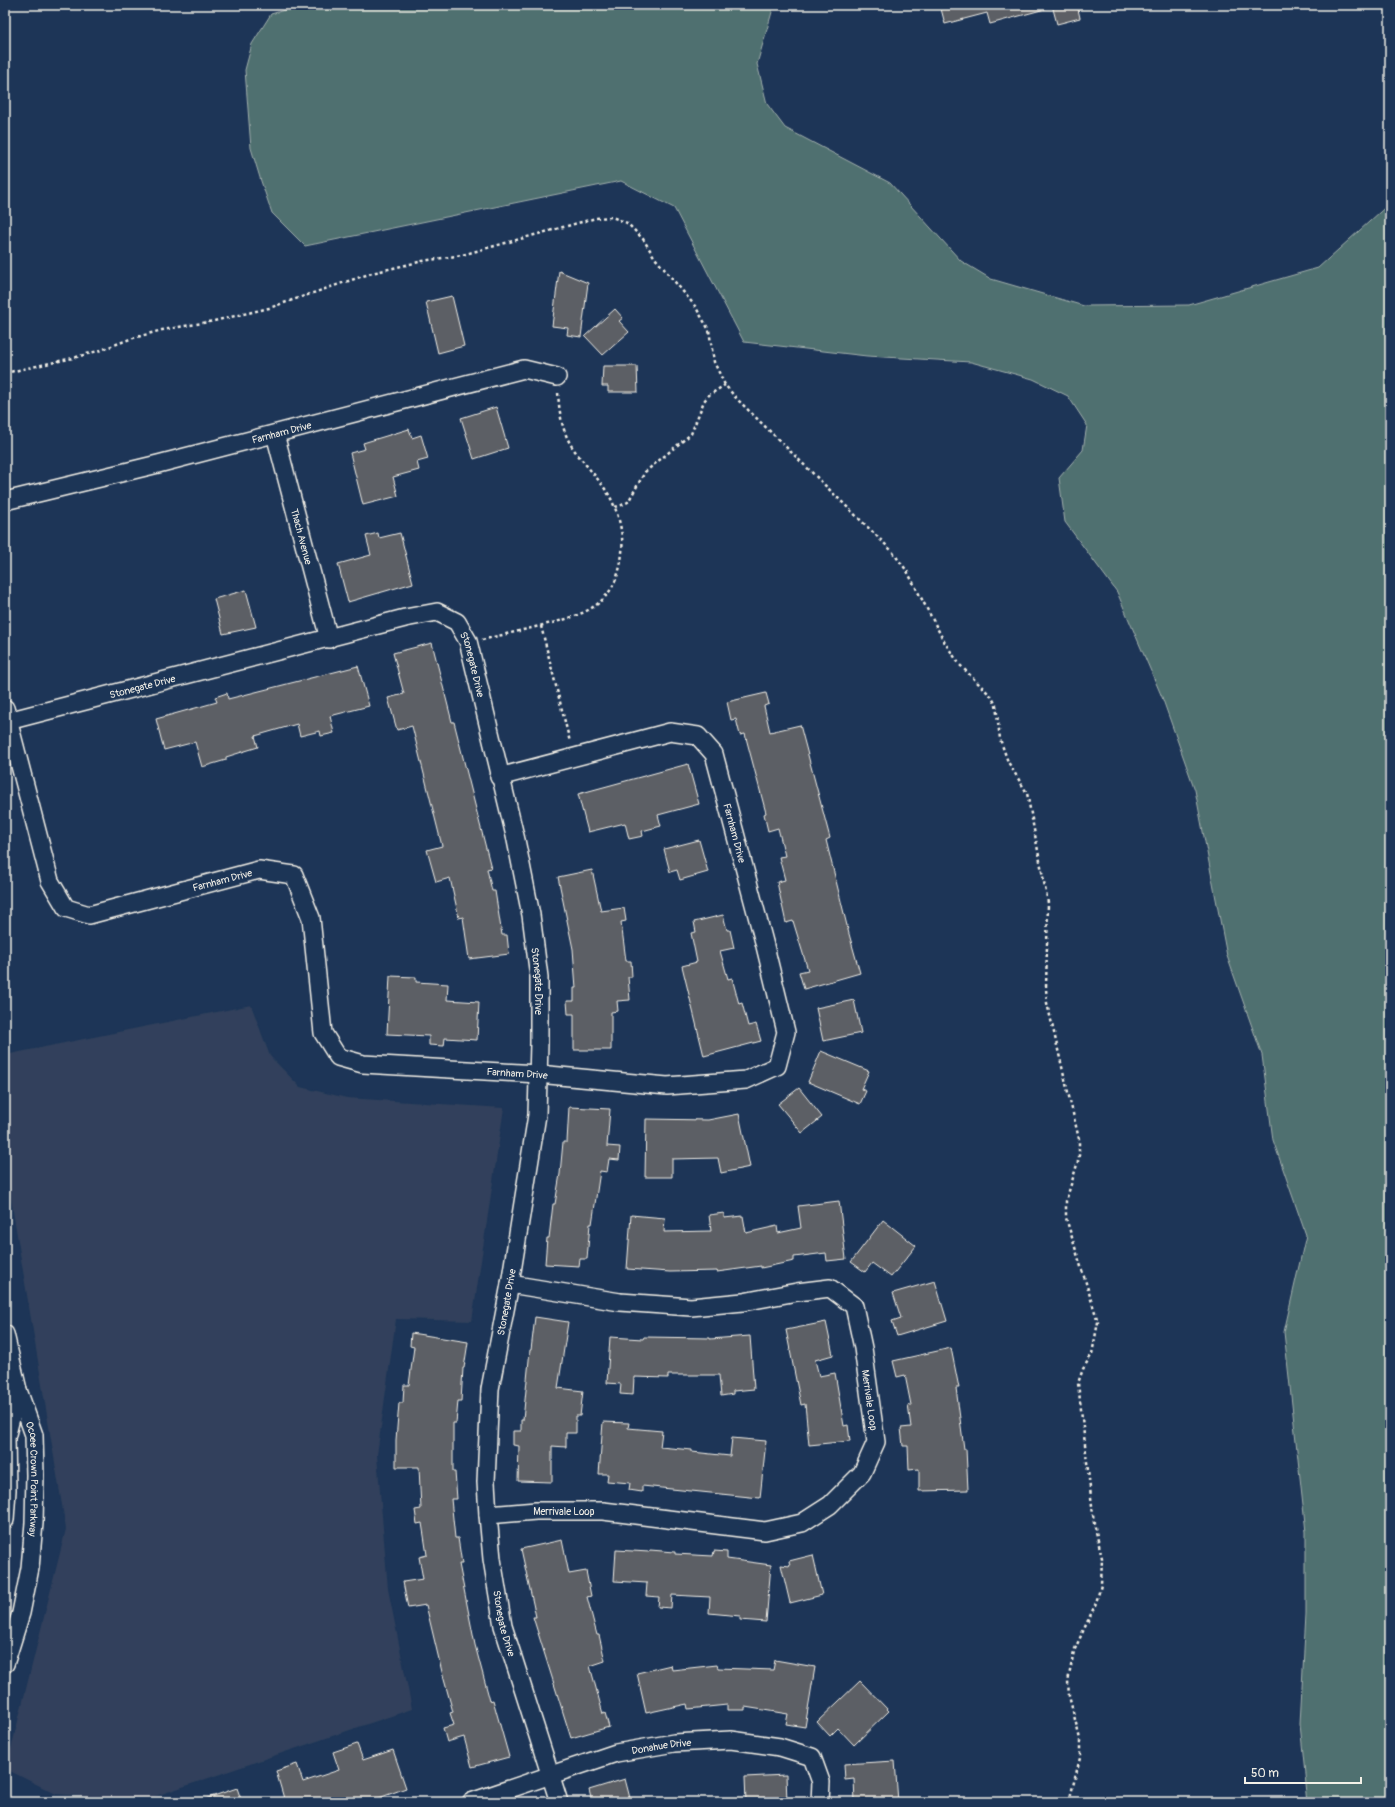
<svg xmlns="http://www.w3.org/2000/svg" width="1395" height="1807" font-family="Pangolin,sans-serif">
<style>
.built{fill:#30415b}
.green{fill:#4f6f6f;stroke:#a2b0ac}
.building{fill:#5b5e65;stroke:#f4f1e8}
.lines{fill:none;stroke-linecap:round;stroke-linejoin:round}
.minor-casing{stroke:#f4f1e8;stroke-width:20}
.path{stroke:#f4f1e8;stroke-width:2.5;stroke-dasharray:3 3;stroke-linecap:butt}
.minor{stroke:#1d3557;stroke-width:17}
.labels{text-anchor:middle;stroke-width:4;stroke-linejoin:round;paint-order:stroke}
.street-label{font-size:10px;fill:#f4f1e8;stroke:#1d3557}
</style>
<rect width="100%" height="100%" fill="#1d3557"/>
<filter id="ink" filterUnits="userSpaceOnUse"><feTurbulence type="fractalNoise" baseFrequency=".025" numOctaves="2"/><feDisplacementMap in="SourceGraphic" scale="8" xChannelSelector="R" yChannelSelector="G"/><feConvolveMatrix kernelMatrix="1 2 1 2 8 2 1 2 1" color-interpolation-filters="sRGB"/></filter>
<g filter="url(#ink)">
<!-- built -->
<polygon class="built" points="251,1005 270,1056 300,1087 347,1098 504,1108 472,1321 396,1319 377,1455 388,1589 412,1709 150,1798 121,1800 56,1794 6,1769 66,1529 5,1163 5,1055"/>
<!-- green -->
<polygon class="green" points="301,5 774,5 757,64 767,104 785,128 890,183 961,261 991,279 1084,306 1189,305 1318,268 1390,203 1390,1802 1308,1802 1300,1724 1306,1614 1306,1532 1284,1332 1306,1235 1273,1140 1262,1055 1227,956 1195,790 1162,697 1117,592 1065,522 1059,478 1083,450 1087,425 1068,396 1033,379 971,362 867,356 744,342 674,208 621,181 305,246 272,213 261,181 251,148 245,70 252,44 271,14"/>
<!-- building -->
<g class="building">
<polygon points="940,5 1045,5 1045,9 990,24 987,13 945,24"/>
<polygon points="1052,5 1077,5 1080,18 1057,24"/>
<polygon points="559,271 588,283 581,337 567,335 568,328 552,326"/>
<polygon points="452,296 464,346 438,353 426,302"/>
<polygon points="615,309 623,318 619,321 629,332 603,355 585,336"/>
<polygon points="603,366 637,366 638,392 608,392 608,386 602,386"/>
<polygon points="496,407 508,448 474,459 461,418"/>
<polygon points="409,429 412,438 421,435 428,459 417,462 419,470 393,477 398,496 363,505 350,453 365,449 363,443"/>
<polygon points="378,533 379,538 400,533 413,583 348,602 338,564 371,555 366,536"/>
<polygon points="246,590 256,627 223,634 214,599"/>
<polygon points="432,643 452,722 454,722 491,868 487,869 492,891 495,891 502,935 507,935 509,954 469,959 463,917 459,918 450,878 436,882 427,850 442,846 412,726 397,730 388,698 404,694 393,653"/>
<polygon points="358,666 369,706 330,716 334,733 321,736 320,731 300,736 297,724 255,736 258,747 226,757 226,760 202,767 195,742 164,750 156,719 217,702 215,697 227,693 228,699"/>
<polygon points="766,693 769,704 764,706 770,732 800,725 830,838 826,840 849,934 860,973 804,989 799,972 808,970 793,921 786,923 777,882 785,880 779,857 785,856 778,828 768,831 764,814 766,813 745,734 740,735 736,719 731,720 727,702"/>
<polygon points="688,764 699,804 658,815 661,826 642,831 643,836 629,839 625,823 588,832 578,794"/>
<polygon points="699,840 708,872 680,880 677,870 670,872 664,849"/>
<polygon points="592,870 601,911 624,908 626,921 621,922 626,961 631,961 632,977 628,977 630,1000 617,1001 618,1011 611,1012 611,1050 574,1050 574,1014 568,1014 567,1001 574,1001 574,988 576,988 573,949 558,877"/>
<polygon points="723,915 727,930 730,930 734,948 720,951 728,979 732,978 739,1004 742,1003 748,1026 756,1024 761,1041 704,1056 682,966 697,962 691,933 696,932 694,922"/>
<polygon points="390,976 416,977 416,982 448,984 447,1000 479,1002 477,1040 445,1038 444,1046 429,1045 429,1036 387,1034"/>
<polygon points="854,1000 861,1033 823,1041 816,1008"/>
<polygon points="821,1051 869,1071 861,1089 866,1091 860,1104 808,1082"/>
<polygon points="799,1088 822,1117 802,1133 778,1104"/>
<polygon points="569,1107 610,1109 607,1146 620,1147 619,1160 609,1159 607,1172 600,1171 592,1224 590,1224 587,1259 580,1259 579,1266 545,1264 547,1238 549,1238 553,1204 555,1204 560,1174 563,1142 567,1142"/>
<polygon points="739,1114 750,1167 721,1173 718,1158 672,1159 672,1177 645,1177 646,1119 708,1120"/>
<polygon points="839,1201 846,1259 827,1261 826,1253 794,1257 794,1261 761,1268 761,1266 717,1272 717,1271 670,1272 627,1269 631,1215 665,1218 664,1232 711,1231 709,1215 724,1213 724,1218 743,1216 746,1233 777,1226 778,1233 801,1228 798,1206"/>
<polygon points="883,1220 916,1246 891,1277 872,1263 865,1272 851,1262"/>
<polygon points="935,1281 947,1321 897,1336 892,1321 901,1318 893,1293"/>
<polygon points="535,1317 568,1322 558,1388 583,1391 580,1416 576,1416 576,1433 566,1433 566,1447 552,1446 552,1482 518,1481 519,1446 513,1445 513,1431 521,1431 521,1420 523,1420 530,1350 531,1350"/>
<polygon points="826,1322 833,1355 815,1360 819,1376 835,1373 844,1426 848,1425 850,1441 809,1445 805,1404 801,1405 786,1330"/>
<polygon points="411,1333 468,1342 464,1368 463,1368 461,1401 458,1401 456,1423 453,1423 453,1472 455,1472 457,1499 451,1499 455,1538 458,1538 462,1564 459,1564 475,1645 490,1701 493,1700 509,1757 472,1767 464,1737 447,1742 443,1728 454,1725 450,1713 453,1712 442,1672 426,1605 408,1608 403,1582 423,1579 419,1557 427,1555 422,1523 417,1524 415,1510 421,1509 419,1467 396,1467 396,1440 399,1403 403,1403 404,1385 409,1385 414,1347 410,1346"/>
<polygon points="750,1336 754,1389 733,1391 733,1394 721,1396 719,1375 668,1375 668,1378 634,1377 633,1395 620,1394 621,1384 607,1383 610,1337 643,1339 644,1337 710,1338 710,1339"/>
<polygon points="951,1348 959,1388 956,1388 964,1449 966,1449 968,1490 919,1491 919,1469 909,1470 908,1446 903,1446 901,1428 911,1427 908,1405 911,1405 905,1375 897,1377 893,1361"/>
<polygon points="603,1422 629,1423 628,1428 662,1431 660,1447 692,1450 692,1452 730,1456 732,1438 766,1441 760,1498 642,1486 642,1492 629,1490 630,1483 607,1481 608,1474 599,1474"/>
<polygon points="562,1540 569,1574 586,1571 591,1596 587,1597 597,1635 599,1635 605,1661 590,1666 603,1714 605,1713 609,1727 571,1738 533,1617 536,1617 521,1549"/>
<polygon points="616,1550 649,1552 650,1550 675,1552 675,1554 713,1556 714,1551 727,1552 727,1559 771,1565 766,1622 740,1620 740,1616 709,1613 710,1597 672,1595 671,1608 658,1607 659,1597 646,1596 647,1583 614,1581"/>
<polygon points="813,1555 822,1595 790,1603 781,1565 790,1566 789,1561"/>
<polygon points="775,1660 815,1667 805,1727 786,1724 788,1714 745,1707 745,1710 727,1710 727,1705 688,1709 687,1704 646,1713 637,1673 671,1665 672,1670 717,1665 718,1668 773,1670"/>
<polygon points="860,1681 889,1711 854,1745 838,1728 830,1736 817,1722"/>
<polygon points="357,1744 363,1760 393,1750 406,1788 368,1802 285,1802 276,1771 297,1764 303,1782 339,1770 333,1752"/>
<polygon points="895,1761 898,1802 855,1802 854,1779 845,1780 844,1764"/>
<polygon points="786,1775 787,1802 746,1802 745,1777"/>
<polygon points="625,1779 631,1802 592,1802 589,1790"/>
<polygon points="237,1788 242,1802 202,1802 202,1800"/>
</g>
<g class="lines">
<!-- minor casing -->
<g class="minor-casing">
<g id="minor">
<path id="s1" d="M275,434l54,205"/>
<path id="s2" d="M5,501l153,-37 366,-95 33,8"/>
<path id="s3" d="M5,708l45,173 16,27 23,7 170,-45 35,5 17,43 12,115 15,24 25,7 175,10 129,12 79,-6 31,-14 9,-34 -22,-90 -50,-188 -16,-18 -28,-4 -171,45"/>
<path id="s4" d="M5,724l3,-3 397,-103 32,-6 20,10 11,19 48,199 15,75 8,62v66l-2,72 -27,169 -20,105 -4,93 2,33 4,44 11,67 56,176"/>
<path id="s5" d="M5,1334l13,56 16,45 1,40 -1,48 -4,45 -9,45 -16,51"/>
<path id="s6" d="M488,1515l48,-4h67l162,20 37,-8 28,-18 32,-32 14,-31 -13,-94 -9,-42 -24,-18 -33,4 -54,10 -52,5 -71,-5 -110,-18"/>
<polyline points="5,1520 7,1490 6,1438 18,1390"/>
<path id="s7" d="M471,1802l145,-49 58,-10 57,-3 49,7 32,10 9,25 -1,20"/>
</g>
</g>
<!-- path -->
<g class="path">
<polyline points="5,373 73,358 101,350 130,339 162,330 214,321 269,308 372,273 423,261 462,255 596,218 612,217 627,223 643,239 655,258 695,306 709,330 714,362 725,385 737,399 891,550 907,571 945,643 960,665 991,696 996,705 1000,739 1008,762 1027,793 1048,903 1046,988 1047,1003 1079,1139 1079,1158 1066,1201 1066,1218 1098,1322 1092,1354 1083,1369 1078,1383 1094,1523 1102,1558 1101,1585 1096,1603 1074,1651 1068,1681 1069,1696 1080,1739 1080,1758 1069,1802"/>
<polyline points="615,507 622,505 628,502 645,472 691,434 704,401 709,395 725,385"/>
<polyline points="541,626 570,742"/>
<path d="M482,640c19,-5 38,-9 57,-14 44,-10 78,-20 83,-73 2,-19 -4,-42 -13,-58 -10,-16 -23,-29 -34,-44 -13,-17 -16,-39 -17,-60"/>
</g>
<!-- minor -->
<use href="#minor" class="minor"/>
</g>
</g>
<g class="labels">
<!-- street labels -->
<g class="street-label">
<text dy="4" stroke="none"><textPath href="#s2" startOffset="285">Farnham Drive</textPath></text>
<text dy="4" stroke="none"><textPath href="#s1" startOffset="106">Thach Avenue</textPath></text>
<text dy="4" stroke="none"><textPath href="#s4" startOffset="515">Stonegate Drive</textPath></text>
<text dy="4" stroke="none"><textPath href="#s4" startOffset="143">Stonegate Drive</textPath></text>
<text transform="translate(735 833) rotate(75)" y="4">Farnham Drive</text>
<text dy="4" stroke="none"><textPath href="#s3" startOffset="372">Farnham Drive</textPath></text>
<text dy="4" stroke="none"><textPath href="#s4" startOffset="839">Stonegate Drive</textPath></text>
<text dy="4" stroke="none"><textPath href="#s3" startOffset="816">Farnham Drive</textPath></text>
<text transform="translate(506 1302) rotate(-80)" y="4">Stonegate Drive</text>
<text transform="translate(870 1400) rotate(82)" y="4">Merrivale Loop</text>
<text dy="4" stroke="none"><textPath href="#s5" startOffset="149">Ocoee Crown Point Parkway</textPath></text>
<text dy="4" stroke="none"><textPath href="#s6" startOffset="76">Merrivale Loop</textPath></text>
<text dy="4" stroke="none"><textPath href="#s4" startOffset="1487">Stonegate Drive</textPath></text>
<text dy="4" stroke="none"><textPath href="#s7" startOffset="199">Donahue Drive</textPath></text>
</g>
</g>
<!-- margin -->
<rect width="1395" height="1807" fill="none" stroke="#1d3557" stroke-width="20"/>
<rect x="10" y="10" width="1375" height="1787" fill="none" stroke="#f4f1e8" stroke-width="1.5" filter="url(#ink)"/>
<!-- scale -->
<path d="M1245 1777v6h116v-6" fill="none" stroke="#f4f1e8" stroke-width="2"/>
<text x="1251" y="1777" font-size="12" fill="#f4f1e8" stroke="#1d3557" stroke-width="3" paint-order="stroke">50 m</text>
</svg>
